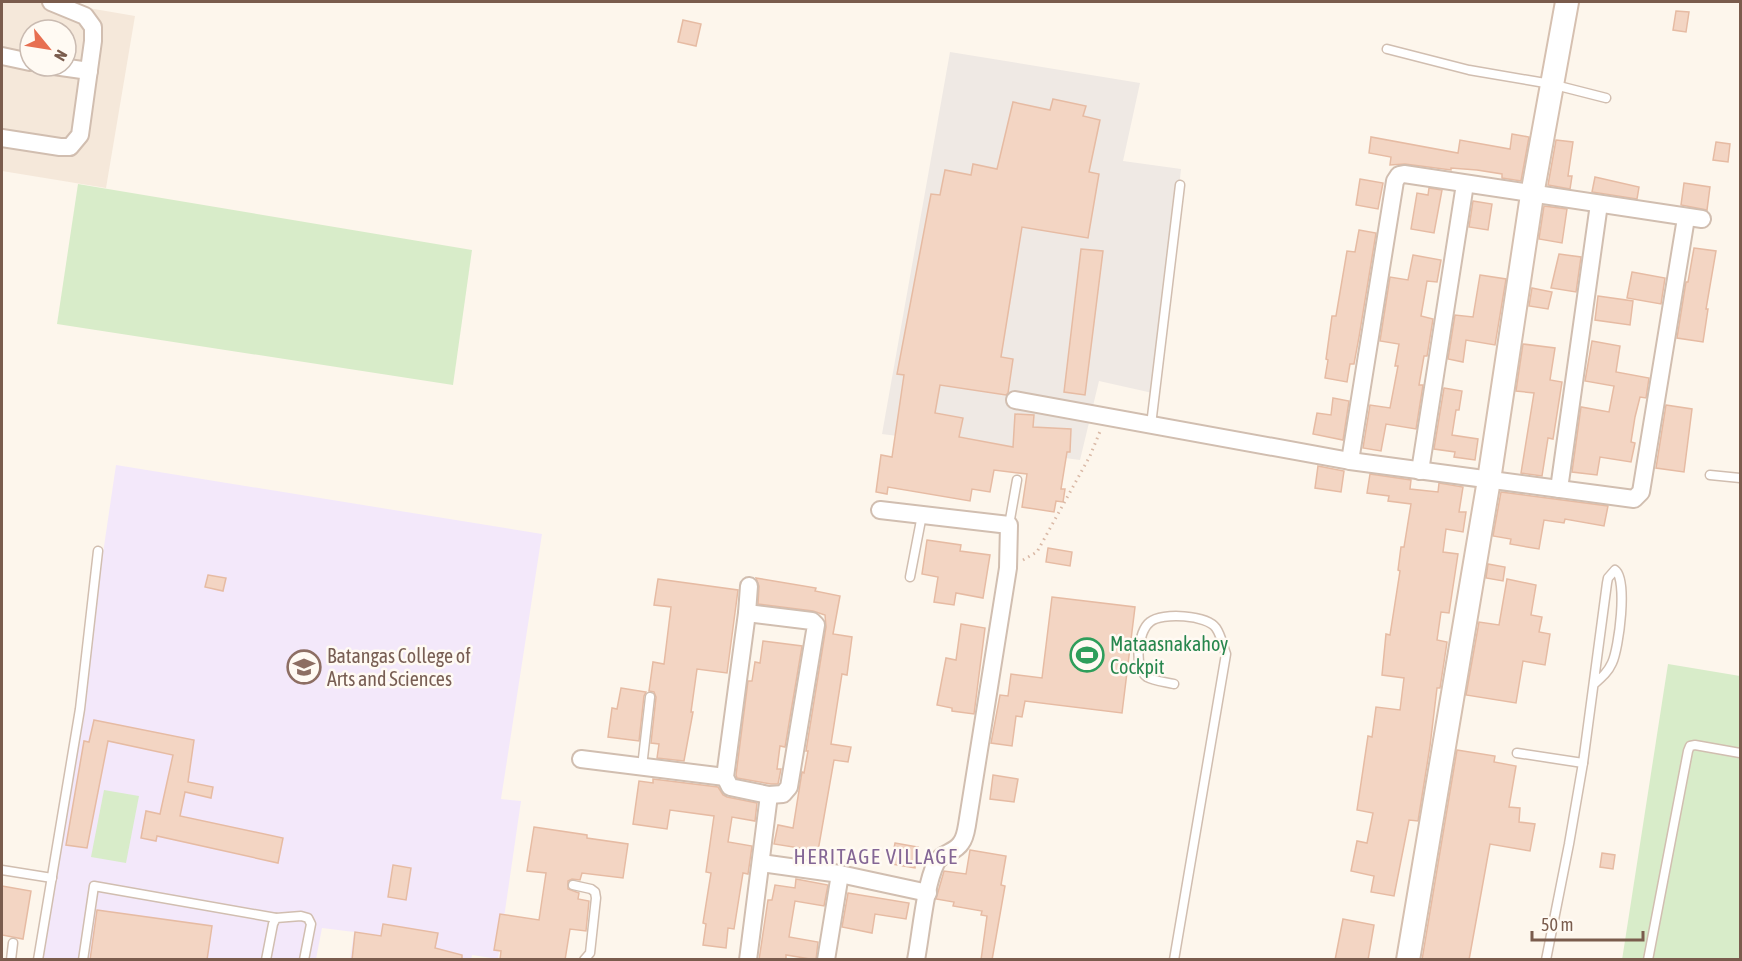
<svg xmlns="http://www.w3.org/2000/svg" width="1742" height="961" font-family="'Asap Condensed',sans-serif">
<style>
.residential{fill:#f5e8da;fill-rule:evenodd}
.industrial{fill:#efe9e4}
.education{fill:#f3e8fa}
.green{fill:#d8ecc9}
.building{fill:#f3d5c3;stroke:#e6bba3;stroke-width:1.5}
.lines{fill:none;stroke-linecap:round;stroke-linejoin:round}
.lane-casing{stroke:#d1beb0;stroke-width:11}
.street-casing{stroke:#d1beb0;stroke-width:20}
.secondary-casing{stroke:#d6c0b0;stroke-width:26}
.path{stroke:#d9b8a5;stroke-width:3;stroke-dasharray:1.5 4.5;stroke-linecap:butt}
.lane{stroke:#fff;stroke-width:8}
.street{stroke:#fff;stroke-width:16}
.secondary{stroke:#fff;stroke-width:22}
.labels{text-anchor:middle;stroke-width:5;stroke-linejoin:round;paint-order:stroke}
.leisure-label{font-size:20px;fill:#27864d;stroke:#fffaf3;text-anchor:start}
.education-label{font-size:20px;fill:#785e54;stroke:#fffaf3;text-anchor:start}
.neighbourhood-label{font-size:21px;letter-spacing:1.5px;fill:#846695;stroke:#fffaf3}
</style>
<rect width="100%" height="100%" fill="#fdf6ec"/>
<!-- residential -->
<path class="residential" d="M2,2h63v2l70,12 -29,172 -104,-17zM30,30h36v36h-36z"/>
<!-- industrial -->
<polygon class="industrial" points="950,52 1140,83 1123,161 1181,169 1157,394 1099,381 1080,460 882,434"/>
<!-- education -->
<polygon class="education" points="116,465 542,534 501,799 521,801 498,959 472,955 471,960 350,959 354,932 322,928 316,959 43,960"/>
<!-- green -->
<g class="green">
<polygon points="78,184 472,250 453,385 57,324"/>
<polygon points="1668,664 1740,676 1740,959 1622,960"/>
<polygon points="104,790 139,796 126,863 91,857"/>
</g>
<!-- building -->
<g class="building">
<polygon points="1676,11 1689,12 1686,32 1673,30"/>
<polygon points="683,20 701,24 696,46 678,42"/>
<polygon points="1053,99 1086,106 1083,116 1100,120 1089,172 1099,174 1088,238 1022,227 1001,357 1013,359 1008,393 1006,395 940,385 935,413 963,418 959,437 1013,447 1015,414 1034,415 1033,427 1071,429 1070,452 1067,452 1061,489 1065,489 1063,502 1056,501 1054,512 1022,507 1027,474 994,470 990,492 972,489 970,501 888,487 887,494 876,492 881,455 892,457 904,375 897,374 931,194 940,195 945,170 971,175 973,164 997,169 1013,102 1050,110"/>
<polygon points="1512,134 1529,137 1521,181 1502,178 1502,174 1477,170 1451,168 1451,170 1405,164 1390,165 1391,157 1369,153 1371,137 1458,153 1460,140 1510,149"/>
<polygon points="1556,140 1573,142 1568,176 1572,176 1570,189 1548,185"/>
<polygon points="1716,142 1730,144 1728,162 1713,160"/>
<polygon points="1595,177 1639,187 1637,199 1592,192"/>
<polygon points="1360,179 1383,183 1378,209 1356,205"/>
<polygon points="1684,183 1710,187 1707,210 1681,205"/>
<polygon points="1429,188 1442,190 1434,233 1411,229 1417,193 1428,195"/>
<polygon points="1473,201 1492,204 1488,230 1469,227"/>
<polygon points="1544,206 1567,209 1562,243 1539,239"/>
<polygon points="1359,230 1376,233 1359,337 1354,364 1350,364 1347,382 1325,378 1328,360 1326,359 1332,316 1336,316 1347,251 1355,252"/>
<polygon points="1694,248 1716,251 1706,309 1708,309 1703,342 1677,338 1686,282 1688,282"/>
<polygon points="1081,249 1103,251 1085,395 1064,392"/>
<polygon points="1559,254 1581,257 1576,292 1551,288"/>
<polygon points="1413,255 1441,260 1437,282 1427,281 1421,316 1433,319 1427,356 1424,356 1419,385 1423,385 1416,429 1386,424 1381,451 1363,448 1370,405 1390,408 1398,366 1395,366 1399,344 1380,341 1390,277 1408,280"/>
<polygon points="1632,272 1665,278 1661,304 1627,298"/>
<polygon points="1480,275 1506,279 1495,345 1466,340 1463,362 1448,359 1455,315 1473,317"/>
<polygon points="1532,288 1552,292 1548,309 1529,306"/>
<polygon points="1598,296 1633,301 1630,325 1595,320"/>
<polygon points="1592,341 1620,346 1616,372 1649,378 1646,398 1640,397 1635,417 1631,442 1635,443 1631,462 1600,457 1597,475 1572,472 1581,407 1609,412 1614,386 1585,381"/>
<polygon points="1523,344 1555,348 1550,380 1562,382 1553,439 1548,438 1542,476 1521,473 1534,393 1516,391"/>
<polygon points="1444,388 1462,391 1459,410 1456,410 1452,435 1478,439 1475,460 1454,457 1455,452 1434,449"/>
<polygon points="1333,398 1349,401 1343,440 1313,434 1317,413 1331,415"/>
<polygon points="1666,405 1692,409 1684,472 1656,468"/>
<polygon points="1318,466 1344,471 1341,492 1315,488"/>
<polygon points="1370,474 1411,480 1410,489 1438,492 1439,483 1463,487 1459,512 1466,512 1463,532 1446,529 1443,552 1458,554 1449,613 1441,612 1437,640 1447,642 1444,662 1440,688 1437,688 1430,746 1418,821 1409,820 1394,896 1371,892 1374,876 1351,871 1357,841 1367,843 1373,813 1357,810 1368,736 1372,737 1376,707 1400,710 1404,678 1382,675 1386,634 1390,635 1400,571 1398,570 1401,547 1404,547 1411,504 1388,501 1389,496 1367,493"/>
<polygon points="1501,492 1608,506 1604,526 1565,519 1564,523 1544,520 1539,549 1510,544 1511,539 1493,536"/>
<polygon points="927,540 961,545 960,551 990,555 983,598 956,593 954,605 934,602 938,577 922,574"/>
<polygon points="1048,548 1072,552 1070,566 1046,562"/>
<polygon points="1488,564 1505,567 1503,581 1486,578"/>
<polygon points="208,575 226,578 223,591 205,587"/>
<polygon points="756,578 816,588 815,591 840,596 833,634 852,637 847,675 842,674 831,744 851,747 848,762 834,760 818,851 774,844 778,825 793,828 802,772 804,773 808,751 806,751 826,627 825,615 813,611 758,604 759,586"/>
<polygon points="658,579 738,590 727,673 697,669 691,712 693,712 684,761 657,758 659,744 651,743 656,697 654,692 649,691 653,662 664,664 671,607 654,605"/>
<polygon points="1507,579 1536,585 1531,615 1542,617 1539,632 1550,634 1545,665 1523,661 1516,703 1466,695 1479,622 1499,625"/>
<polygon points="1052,597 1135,607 1122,713 1025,701 1022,717 1016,716 1012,746 991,743 1000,695 1008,696 1011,674 1042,678"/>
<polygon points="961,624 985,628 974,714 952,711 952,708 937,705 946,658 956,660"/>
<polygon points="763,641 802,646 785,747 780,746 777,769 781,769 778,784 771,784 737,778 736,775 748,681 752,681 755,662 760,663"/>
<polygon points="621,688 646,692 644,696 639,741 608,737 612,708 617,709"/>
<polygon points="94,720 194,740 188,782 213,787 211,798 185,792 180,816 283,838 278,863 157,836 156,841 141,838 146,811 160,814 173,755 108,741 87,848 66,845 84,741 89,742"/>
<polygon points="1457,750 1495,756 1494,762 1516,766 1509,807 1520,808 1519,822 1535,824 1530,851 1490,844 1469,960 1422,960"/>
<polygon points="993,775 1018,779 1014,802 990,799"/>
<polygon points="653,779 718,787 723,795 727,797 757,803 755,821 732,817 728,842 752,846 748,874 743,873 734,929 728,928 726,948 703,945 706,924 703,923 711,873 706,872 714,816 670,810 667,829 633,824 639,781 653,783"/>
<polygon points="534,827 587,835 587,838 628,844 623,878 582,873 580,880 572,879 568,881 568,889 579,893 578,899 589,901 586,931 570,929 565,960 500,960 501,951 494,950 500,914 539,920 546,873 527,871"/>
<polygon points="895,843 918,847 915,868 891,864"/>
<polygon points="970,850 1006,856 1001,885 1005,886 992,960 981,960 987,916 981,915 982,911 953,906 954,902 936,899 944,871 966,874"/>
<polygon points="1602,853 1615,855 1613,869 1600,867"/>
<polygon points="393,865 411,868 406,900 388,897"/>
<polygon points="796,879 828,885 824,906 795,901 789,937 818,942 816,960 786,955 786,960 759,960 768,900 772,900 775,885 795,888"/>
<polygon points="2,886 31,891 23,939 2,935"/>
<polygon points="848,893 909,903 906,919 875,914 872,933 842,927"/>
<polygon points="97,910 212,926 207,960 90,960"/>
<polygon points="1343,919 1374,925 1368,960 1335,960"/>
<polygon points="383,924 438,933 435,948 462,955 462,960 352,960 355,932 381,936"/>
</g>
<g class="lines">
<!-- lane casing -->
<g class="lane-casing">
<g id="lane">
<polyline points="1387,49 1469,70 1551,84 1606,98"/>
<polyline points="1151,425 1180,185"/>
<polyline points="1710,475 1740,478"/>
<polyline points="1009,525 1017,480"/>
<polyline points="910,577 922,515"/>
<polyline points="1517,753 1583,763"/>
<polyline points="642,767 650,697"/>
<polyline points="2,870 52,878"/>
<polyline points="573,885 591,889 595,892 596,898 590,953 584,960"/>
<polyline points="11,960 13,943"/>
<polyline points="38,960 80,709 98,551"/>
<polyline points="83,960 94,886 276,918"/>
<polyline points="266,960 273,924 276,918 301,916 308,918 311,924 304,960"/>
<path d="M1174,960l52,-306c-3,-8 -5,-19 -10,-26 -9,-13 -54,-16 -66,-6 -12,9 -17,46 -3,55 7,4 19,5 27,7"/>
<path d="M1546,960l23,-116 14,-81 24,-180 1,-5 7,-8c13,9 4,78 -3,93 -4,9 -10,14 -18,21"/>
<polyline points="1648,960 1688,751 1690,746 1695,745 1740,753"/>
</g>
</g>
<!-- street casing -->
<g class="street-casing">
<g id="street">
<polyline points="2,56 30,62"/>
<polyline points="54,66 89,71"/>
<polyline points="2,138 60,147 70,147 80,135 93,41 93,27 85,16 51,2"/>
<polyline points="1015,400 1350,461 1634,499 1641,492 1686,218"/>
<polyline points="1350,461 1395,181 1399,175 1404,174 1702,219"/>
<polyline points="1420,471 1465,184"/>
<polyline points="1559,489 1599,204"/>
<path d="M880,510l129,15 -1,43 -41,257c-1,6 -2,13 -6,18 -6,10 -20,10 -25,20 -11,22 -15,71 -20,97"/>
<polygon points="747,613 812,621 816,625 789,787 783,794 769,795 730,787 725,777"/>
<polyline points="747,613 749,586"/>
<polyline points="581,759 725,777"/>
<polyline points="761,863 840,874 928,893"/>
<polyline points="748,960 769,795"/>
<polyline points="826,960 840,874"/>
</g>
</g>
<!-- secondary casing -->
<g class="secondary-casing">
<polyline id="secondary" points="1408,960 1489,480 1532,195 1567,2"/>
</g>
<!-- path -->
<polyline class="path" points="1023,560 1037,552 1090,456 1101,429"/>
<!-- lane -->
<use href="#lane" class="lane"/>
<!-- street -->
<use href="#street" class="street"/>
<!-- secondary -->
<use href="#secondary" class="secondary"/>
</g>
<!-- icons -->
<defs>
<g id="stadium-ring" transform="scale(1.725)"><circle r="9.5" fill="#fffaf3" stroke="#2e9e5b" stroke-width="1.5"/><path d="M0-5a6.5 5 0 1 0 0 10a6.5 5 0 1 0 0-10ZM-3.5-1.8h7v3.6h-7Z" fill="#2e9e5b"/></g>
<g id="university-ring" transform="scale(1.725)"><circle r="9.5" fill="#fffaf3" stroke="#8d6e63" stroke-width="1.5"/><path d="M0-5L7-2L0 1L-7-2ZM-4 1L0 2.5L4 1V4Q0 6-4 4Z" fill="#8d6e63"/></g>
</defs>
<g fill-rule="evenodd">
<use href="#stadium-ring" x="1087" y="655"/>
<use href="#university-ring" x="304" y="667"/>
</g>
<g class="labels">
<!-- leisure labels -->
<g class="leisure-label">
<text x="1110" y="651">Mataasnakahoy<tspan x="1110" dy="23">Cockpit</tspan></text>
</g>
<!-- education labels -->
<g class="education-label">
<text x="327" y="663">Batangas College of<tspan x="327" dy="23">Arts and Sciences</tspan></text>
</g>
<!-- neighbourhood labels -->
<g class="neighbourhood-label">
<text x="876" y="864">HERITAGE VILLAGE</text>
</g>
</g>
<!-- border -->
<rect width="1742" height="961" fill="none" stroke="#7a5c4d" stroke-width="6"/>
<!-- north arrow -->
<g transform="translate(48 48) rotate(120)"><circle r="28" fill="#fffaf3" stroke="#cabbb1" stroke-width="1.5"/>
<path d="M0-4.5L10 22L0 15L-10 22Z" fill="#e76f51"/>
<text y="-9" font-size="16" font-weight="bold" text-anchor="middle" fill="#7a5c4d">N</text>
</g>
<!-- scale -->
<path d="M1532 931v9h111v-9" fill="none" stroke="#7a5c4d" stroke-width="3"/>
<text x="1541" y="931" font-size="18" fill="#7a5c4d" stroke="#fffaf3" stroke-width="4.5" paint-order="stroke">50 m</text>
</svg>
